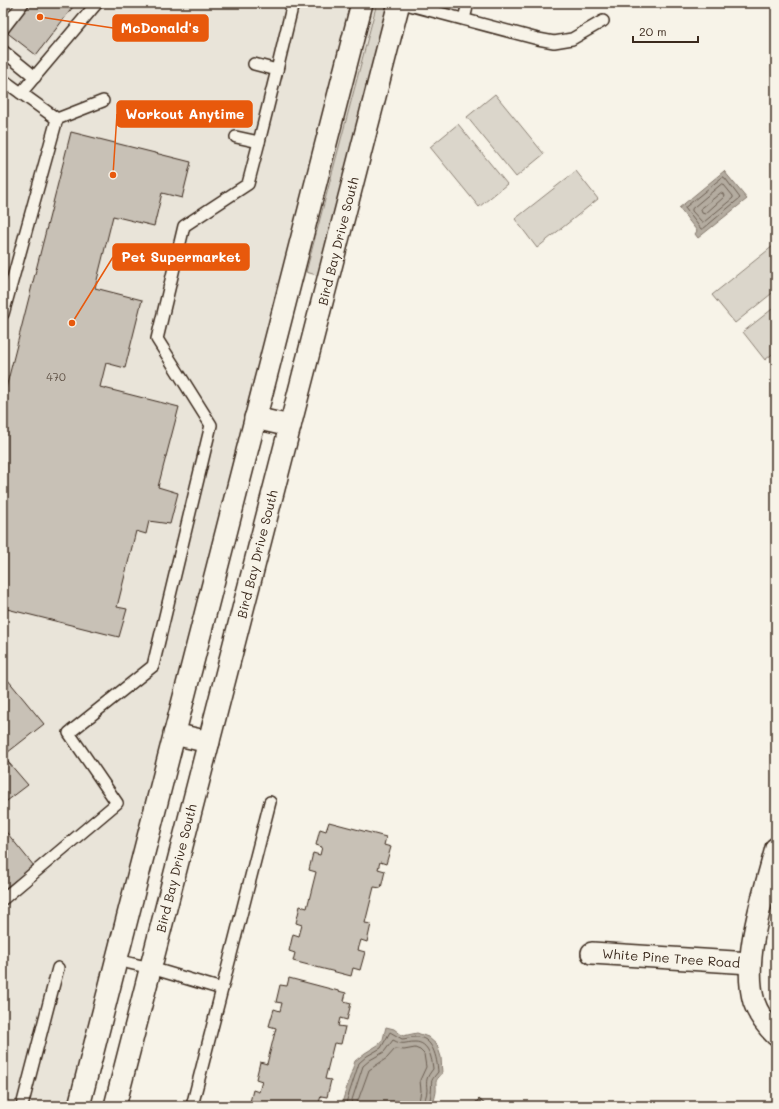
<svg xmlns="http://www.w3.org/2000/svg" width="779" height="1109" font-family="Mali,sans-serif">
<style>
.built{fill:#e9e4d9}
.green{fill:#dbd6cb;stroke:#8b8074}
.water{fill:#b4aca0;stroke:#84786c}
.lines{fill:none;stroke-linecap:round;stroke-linejoin:round}
.shore{stroke:#6b5e52;stroke-width:1}
.building{fill:#c8c1b6;stroke:#3b2a1e}
.service-casing{stroke:#3b2a1e;stroke-width:14}
.minor-casing{stroke:#3b2a1e;stroke-width:24}
.service{stroke:#f7f3e8;stroke-width:11}
.minor{stroke:#f7f3e8;stroke-width:21}
.labels{text-anchor:middle;stroke-width:3;stroke-linejoin:round;paint-order:stroke}
.number-label{font-size:11px;fill:#5e5044}
.street-label{font-size:13px;fill:#3b2a1e;stroke:#f7f3e8}
.leader{fill:none;stroke:#e8590c;stroke-width:1.5}
.callout-dot{fill:#e8590c;stroke:#f7f3e8;stroke-width:1.5}
.callout{fill:#e8590c;stroke:#e8590c;stroke-width:1.5}
.callout-label{font-size:14px;text-anchor:middle;font-weight:bold;fill:#fff}
</style>
<rect width="100%" height="100%" fill="#f7f3e8"/>
<filter id="ink" filterUnits="userSpaceOnUse"><feTurbulence type="fractalNoise" baseFrequency=".025" numOctaves="2"/><feDisplacementMap in="SourceGraphic" scale="8" xChannelSelector="R" yChannelSelector="G"/><feConvolveMatrix kernelMatrix="1 2 1 2 8 2 1 2 1" color-interpolation-filters="sRGB"/></filter>
<g filter="url(#ink)">
<!-- built -->
<polygon class="built" points="3,3 377,3 85,1106 3,1106"/>
<!-- green -->
<g class="green">
<polygon points="377,3 407,3 337,281 306,272"/>
<polygon points="495,94 544,154 516,177 467,117"/>
<polygon points="458,124 507,184 479,207 430,147"/>
<polygon points="576,171 598,199 537,248 515,219"/>
<polygon points="773,246 776,249 776,290 735,323 712,295"/>
<polygon points="776,306 776,351 765,360 743,332"/>
</g>
<!-- water -->
<g class="water">
<polygon points="724,171 747,199 698,238 695,234 697,231 679,208"/>
<path d="M386,1027l8,2 9,7 14,-3 11,4 9,8 4,12 1,17c-9,8 -5,8 -6,18 -1,5 -2,10 -4,14h-91l14,-45 10,-8 13,-8 5,-6z"/>
</g>
<g class="lines">
<!-- shore -->
<g class="shore">
<polygon points="723,177 725,178 740,198 703,229 701,229 685,208"/>
<polygon points="722,184 724,185 733,196 733,198 704,222 702,222 692,211 692,209"/>
<polygon points="721,193 725,195 724,197 705,214 702,213 701,209"/>
<path d="M345,1106l14,-43 8,-7 14,-8 9,-16 12,7c4,0 8,-2 13,-2 18,-1 22,21 23,35 -10,12 -5,8 -7,21 0,4 -2,8 -2,13"/>
<path d="M350,1106l13,-40 7,-6 14,-8 9,-12c11,6 11,2 22,2 14,0 17,17 18,27 -7,9 -7,11 -6,21 0,5 -3,11 -3,16"/>
<polyline points="356,1106 369,1070 387,1058 395,1049 404,1050 415,1048 420,1050 424,1054 426,1067 420,1080 421,1091 418,1106"/>
</g>
</g>
<!-- building -->
<g class="building">
<polygon points="26,3 76,3 36,55 5,31"/>
<polygon points="71,132 191,162 182,198 162,193 154,226 113,216 95,288 142,300 125,368 106,363 100,387 179,407 158,487 178,493 170,524 149,521 146,534 136,531 117,607 127,609 119,637 3,608 3,387 6,388"/>
<polygon points="3,674 44,724 3,756 28,785 3,804"/>
<polygon points="329,822 386,837 384,845 391,847 386,864 380,862 378,869 385,871 381,888 374,887 365,923 371,924 367,942 361,940 358,950 365,952 360,970 353,968 351,976 293,961 295,953 289,951 293,934 299,936 302,925 296,923 300,906 307,908 316,872 309,870 313,853 320,855 322,847 316,845 320,829 326,831"/>
<polygon points="3,828 34,866 3,890"/>
<polygon points="289,978 346,993 344,1001 351,1003 347,1020 340,1018 338,1026 345,1027 341,1044 334,1043 325,1079 331,1080 327,1097 321,1096 318,1106 249,1106 253,1090 259,1092 262,1081 256,1079 260,1062 267,1064 276,1028 269,1026 274,1009 280,1011 282,1003 276,1002 280,985 287,986"/>
<polygon points="479,1099 487,1106 473,1106"/>
</g>
<g class="lines">
<!-- service casing -->
<g class="service-casing">
<g id="service">
<polyline points="402,3 538,39 554,42 572,39 603,21"/>
<polyline points="3,9 8,3"/>
<polyline points="464,19 468,3"/>
<polyline points="3,29 23,3"/>
<polyline points="3,51 35,77"/>
<polyline points="277,70 293,3"/>
<polyline points="3,80 57,119 3,314"/>
<polyline points="21,93 97,3"/>
<polyline points="57,119 103,101"/>
<polyline points="236,137 259,142 277,70 254,64"/>
<polyline points="3,899 117,803 69,733 153,666 211,425 157,339 184,226 248,184 259,142"/>
<polyline points="116,960 151,968 222,989"/>
<polyline points="22,1106 58,968"/>
<polyline points="192,1106 270,802"/>
</g>
</g>
<!-- minor casing -->
<g class="minor-casing">
<g id="minor">
<polyline points="255,418 290,426"/>
<polyline points="174,734 209,742"/>
<path d="M776,848c-11,44 -35,109 -22,154 4,12 13,24 22,33"/>
<polyline points="592,953 750,963"/>
<polyline points="79,1106 362,3"/>
<polyline points="115,1106 399,3"/>
</g>
</g>
<!-- service -->
<use href="#service" class="service"/>
<!-- minor -->
<use href="#minor" class="minor"/>
</g>
</g>
<g class="labels">
<!-- number labels -->
<g class="number-label">
<text x="56" y="381">470</text>
</g>
<!-- street labels -->
<g class="street-label">
<text transform="translate(338 241) rotate(-76)" y="5">Bird Bay Drive South</text>
<text transform="translate(257 554) rotate(-76)" y="5">Bird Bay Drive South</text>
<text transform="translate(176 868) rotate(-76)" y="5">Bird Bay Drive South</text>
<text transform="translate(671 958) rotate(4)" y="5">White Pine Tree Road</text>
</g>
</g>
<!-- callouts -->
<path class="leader" d="M40 17L113 28M113 175L117 114M72 323L113 257"/>
<g class="callout-dot">
<circle cx="40" cy="17" r="4"/>
<circle cx="113" cy="175" r="4"/>
<circle cx="72" cy="323" r="4"/>
</g>
<g class="callout">
<rect x="113" y="15" width="95" height="26" rx="4"/>
<rect x="117" y="101" width="135" height="26" rx="4"/>
<rect x="113" y="244" width="136" height="26" rx="4"/>
</g>
<g class="callout-label">
<text x="160" y="33">McDonald's</text>
<text x="185" y="119">Workout Anytime</text>
<text x="181" y="262">Pet Supermarket</text>
</g>
<!-- margin -->
<rect width="779" height="1109" fill="none" stroke="#f7f3e8" stroke-width="16"/>
<rect x="8" y="8" width="763" height="1093" fill="none" stroke="#3b2a1e" stroke-width="1.5" filter="url(#ink)"/>
<!-- scale -->
<path d="M633 36v6h65v-6" fill="none" stroke="#3b2a1e" stroke-width="2"/>
<text x="639" y="36" font-size="12" fill="#3b2a1e" stroke="#f7f3e8" stroke-width="3" paint-order="stroke">20 m</text>
</svg>
